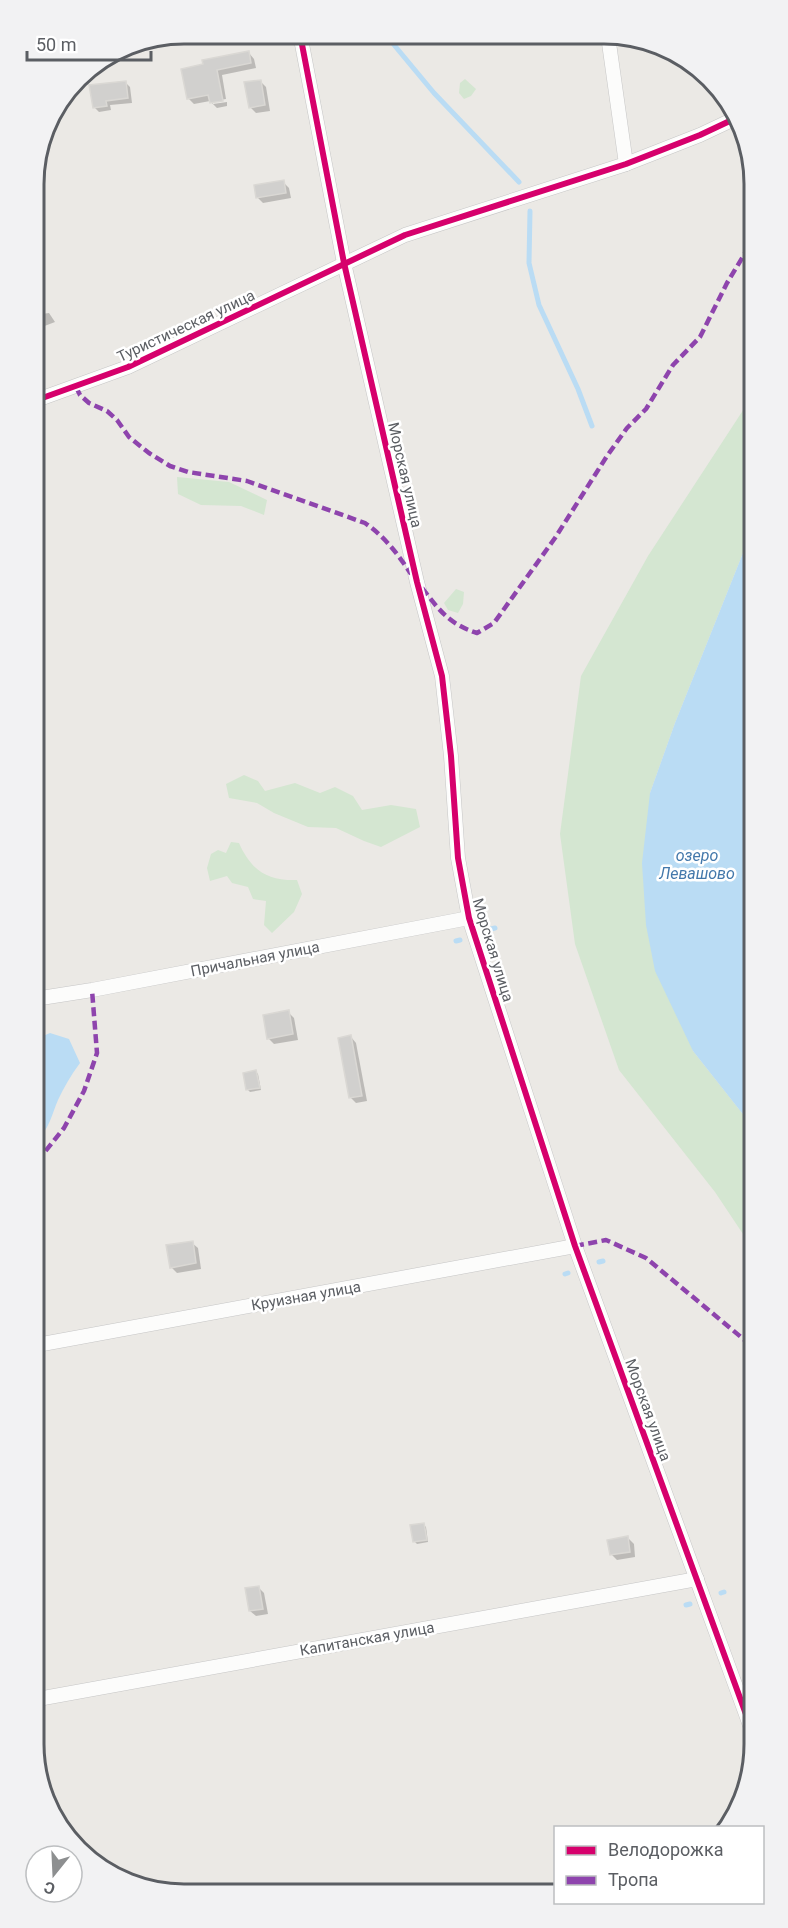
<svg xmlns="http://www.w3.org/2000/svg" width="788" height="1928" font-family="Roboto,sans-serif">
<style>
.green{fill:#d4e6d1}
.water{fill:#badcf4}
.shadow{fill:#0003}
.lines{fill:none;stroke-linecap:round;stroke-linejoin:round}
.stream{stroke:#badcf4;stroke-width:5}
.building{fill:#d1d0ce;stroke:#dad8d4;stroke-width:1.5}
.minor-casing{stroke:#c6c6c6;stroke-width:15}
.minor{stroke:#fcfcfb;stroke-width:14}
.quiet{stroke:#8e44ad;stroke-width:4.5;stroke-dasharray:9 4.5;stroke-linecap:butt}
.cycleway-casing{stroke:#fff;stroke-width:10}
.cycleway{stroke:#d6006c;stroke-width:6}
.labels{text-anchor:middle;stroke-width:5;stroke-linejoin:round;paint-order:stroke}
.street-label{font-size:15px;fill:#5b5e63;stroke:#fff}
.water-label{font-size:16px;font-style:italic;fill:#4378ab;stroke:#fff}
.rim{fill:none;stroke:#5b5e63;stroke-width:3}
</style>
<rect width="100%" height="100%" fill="#ebe9e5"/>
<!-- green -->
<g class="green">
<polygon points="465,79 476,89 471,96 464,99 459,93 460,83"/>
<polygon points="751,398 751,533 675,723 650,793 693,1051 753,1127 753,1249 715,1192 619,1070 575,944 560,834 581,676 648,556"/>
<polygon points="177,477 229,482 267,500 264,515 241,506 201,505 178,494"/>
<polygon points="456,589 464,592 463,604 458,613 448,610 444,603"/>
<polygon points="244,775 258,781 265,791 295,783 320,793 335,787 353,796 362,810 391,805 416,809 420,827 381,847 364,841 336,828 308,827 274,813 257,803 229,798 226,784"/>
<path d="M231,842l8,1c12,27 28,38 58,37l5,14 -8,18 -22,21 -8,-8 2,-24 -13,-2 -5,-12 -16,-4 -5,-7 -17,5 -3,-13 4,-14 7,-4 8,3z"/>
</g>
<!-- water -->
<g class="water">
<polygon points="751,533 753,1127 693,1051 655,971 646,925 642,863 650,793 675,723"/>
<path d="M50,1033l19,6 11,24c-9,12 -16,24 -22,37 -6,14 -9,30 -22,41v-102z"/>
</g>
<!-- shadow -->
<g class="shadow">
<polygon points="249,53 254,59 256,68 222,75 226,99 213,101 213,104 227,102 227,106 217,108 210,101 194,104 188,98 183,70"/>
<polygon points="260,81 266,87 270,111 256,113 250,107"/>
<polygon points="125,82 130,87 132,103 110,105 111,110 99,112 95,108"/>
<polygon points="283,182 289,188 291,198 263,203 257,197"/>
<polygon points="49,313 55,322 34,330 34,315"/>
<polygon points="288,1012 294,1018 298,1040 274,1044 268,1038"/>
<polygon points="351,1037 356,1043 367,1101 356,1103 350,1097"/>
<polygon points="256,1072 258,1074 261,1090 250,1092 248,1090"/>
<polygon points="192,1243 198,1248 201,1269 177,1273 171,1267"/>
<polygon points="423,1524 426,1527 428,1542 417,1544 415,1542"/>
<polygon points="628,1538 634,1544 635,1557 617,1560 611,1554"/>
<polygon points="258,1587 264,1593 268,1614 256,1616 250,1611"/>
</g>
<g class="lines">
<!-- stream -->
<g class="stream">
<polyline points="385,34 434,93 519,182"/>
<polyline points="530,211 529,263 539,305 578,389 592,426"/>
<polyline points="491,929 495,928"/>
<polyline points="456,941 460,940"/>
<polyline points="599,1262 603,1261"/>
<polyline points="565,1274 568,1273"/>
<polyline points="721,1593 724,1592"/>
<polyline points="686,1605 690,1604"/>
</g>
</g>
<!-- building -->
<g class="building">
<polygon points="249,51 251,63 217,70 223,101 210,103 208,95 187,99 181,69 203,64 202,60"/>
<polygon points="261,80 265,105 249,108 244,82"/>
<polygon points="126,81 128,98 106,101 107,106 93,108 89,85"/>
<polygon points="284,180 286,193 256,198 254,185"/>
<polygon points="289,1010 293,1034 267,1039 263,1015"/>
<polygon points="351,1035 362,1096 349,1098 338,1038"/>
<polygon points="256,1070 260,1088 246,1090 243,1073"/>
<polygon points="193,1241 196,1263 170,1268 166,1245"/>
<polygon points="424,1523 427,1540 413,1542 410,1525"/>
<polygon points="628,1536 630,1552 610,1555 607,1540"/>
<polygon points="259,1586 263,1609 249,1611 245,1588"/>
</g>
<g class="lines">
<!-- minor casing -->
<g class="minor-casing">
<g id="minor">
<polyline points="300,34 344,263 417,582 442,676 451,756 458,858 469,918 575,1246 755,1739"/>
<polyline points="608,36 626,164"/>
<polyline points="34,401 128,367 405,235 626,164 700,135 734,119"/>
<polyline points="41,998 92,990 469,918"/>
<polyline points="37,1345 575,1246"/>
<polyline points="38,1699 697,1579"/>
</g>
</g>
<!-- minor -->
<use href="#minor" class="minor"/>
<!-- quiet -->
<g class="quiet">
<path d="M76,387l4,8 9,8 18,8 10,9 12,17 20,16 21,13 18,6 59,9 118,42c20,14 32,30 46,51"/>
<path d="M422,588c18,23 27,36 55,45l17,-10 61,-85 52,-82 20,-28 19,-19 27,-44 27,-28 27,-54 23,-38"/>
<polyline points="36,995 41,998"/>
<polyline points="36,1160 40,1158 64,1128 84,1091 97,1053 92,990"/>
<polyline points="575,1246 606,1240 646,1258 753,1347"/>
</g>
<!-- cycleway casing -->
<g class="cycleway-casing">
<g id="cycleway">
<polyline points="300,34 344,263 417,582 442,676 451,756 458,858 469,918 575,1246 755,1739"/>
<polyline points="34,401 128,367 405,235 626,164 700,135 734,119"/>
</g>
</g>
<!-- cycleway -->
<use href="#cycleway" class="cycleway"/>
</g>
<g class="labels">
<!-- street labels -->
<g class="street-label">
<text transform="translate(186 326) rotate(-25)" y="5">Туристическая улица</text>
<text transform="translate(405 475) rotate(77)" y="5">Морская улица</text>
<text transform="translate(493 950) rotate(73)" y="5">Морская улица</text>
<text transform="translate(255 959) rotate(-11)" y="5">Причальная улица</text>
<text transform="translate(306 1296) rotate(-10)" y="5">Круизная улица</text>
<text transform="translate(648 1410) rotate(70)" y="5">Морская улица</text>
<text transform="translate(367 1639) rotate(-10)" y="5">Капитанская улица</text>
</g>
<!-- water labels -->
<g class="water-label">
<text x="697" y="861">озеро<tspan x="697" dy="18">Левашово</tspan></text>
</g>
</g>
<!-- crop -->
<path d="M0 0H788V1928H0ZM184 44H604A140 140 0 0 1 744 184V1744A140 140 0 0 1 604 1884H184A140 140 0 0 1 44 1744V184A140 140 0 0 1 184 44Z" fill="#f2f2f3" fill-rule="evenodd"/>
<path class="rim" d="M184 44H604A140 140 0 0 1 744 184V1744A140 140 0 0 1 604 1884H184A140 140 0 0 1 44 1744V184A140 140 0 0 1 184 44Z"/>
<!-- legend -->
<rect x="554" y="1826" width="210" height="78" fill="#ffffff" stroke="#bdbfc1" stroke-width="1.5"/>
<rect x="566" y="1846" width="30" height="9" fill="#d6006c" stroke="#bdbfc1" stroke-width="1.5"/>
<text x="608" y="1856" font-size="18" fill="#5b5e63">Велодорожка</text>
<rect x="566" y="1876" width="30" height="9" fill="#8e44ad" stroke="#bdbfc1" stroke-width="1.5"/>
<text x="608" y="1886" font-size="18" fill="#5b5e63">Тропа</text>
<!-- north arrow -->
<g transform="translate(54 1874) rotate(198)"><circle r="28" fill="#ffffff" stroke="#bdbfc1" stroke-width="1.5"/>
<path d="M0-4.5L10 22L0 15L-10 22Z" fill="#8d8f90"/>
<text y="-9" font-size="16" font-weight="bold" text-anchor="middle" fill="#5b5e63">С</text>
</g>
<!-- scale -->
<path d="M27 51v9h124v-9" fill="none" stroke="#5b5e63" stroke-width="3"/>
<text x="36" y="51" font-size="18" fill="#5b5e63" stroke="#ffffff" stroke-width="4.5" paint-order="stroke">50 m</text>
</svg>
